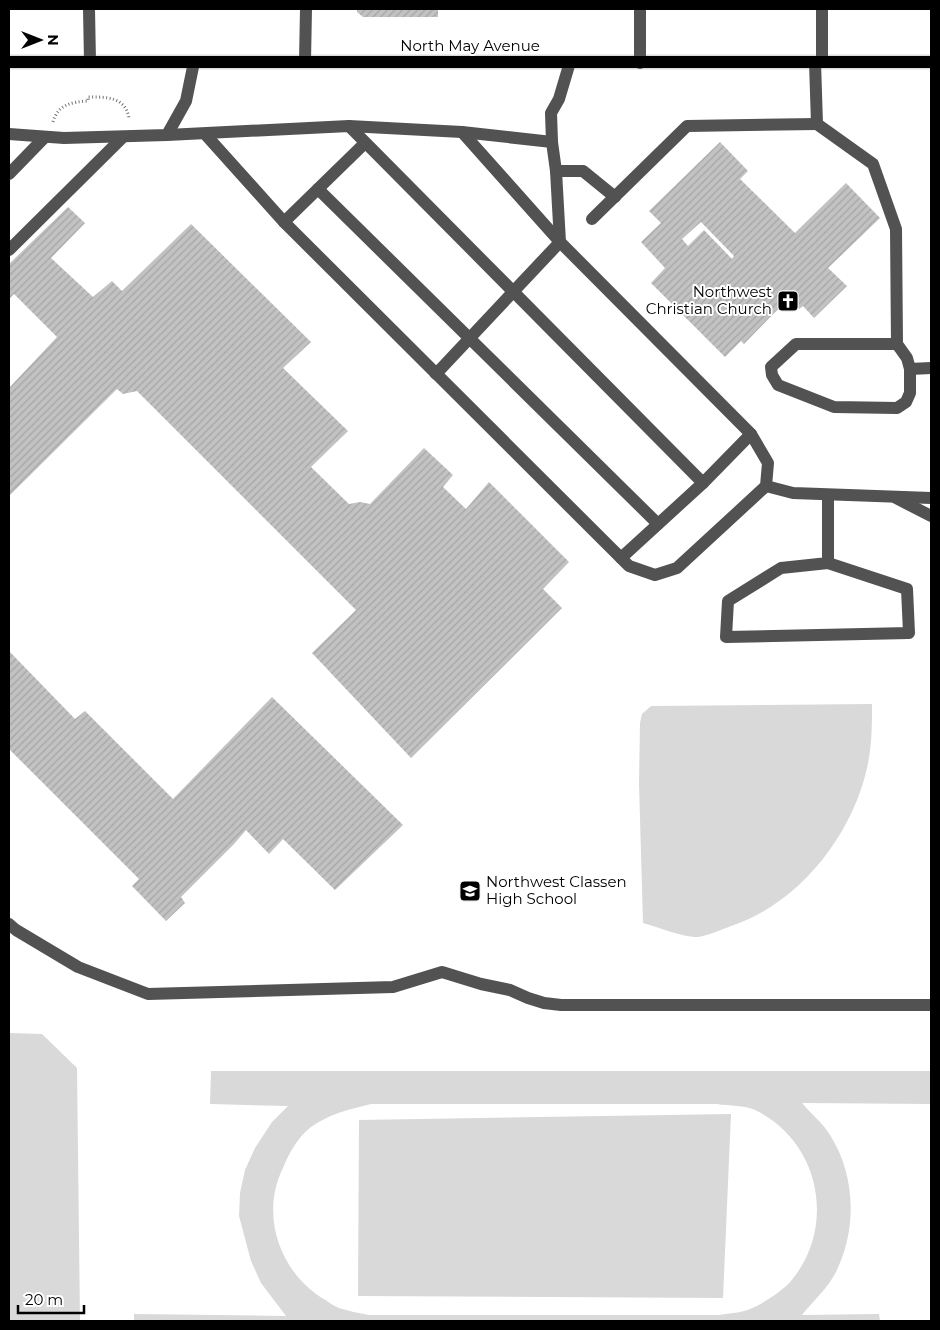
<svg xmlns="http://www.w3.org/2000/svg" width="940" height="1330" font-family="Montserrat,sans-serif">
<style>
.grass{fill:#d9d9d9;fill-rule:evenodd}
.building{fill:url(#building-hatch);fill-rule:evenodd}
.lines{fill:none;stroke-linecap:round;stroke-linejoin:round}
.major-casing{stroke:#dbdbdb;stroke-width:15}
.path{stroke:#747474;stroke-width:3;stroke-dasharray:1 2.5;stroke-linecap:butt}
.minor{stroke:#525252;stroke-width:12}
.major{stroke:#000;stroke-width:12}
.labels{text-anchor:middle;stroke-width:4;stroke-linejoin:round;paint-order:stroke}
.street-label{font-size:15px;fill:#000;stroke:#fff}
.poi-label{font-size:15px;fill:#000;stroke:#fff;text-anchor:end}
</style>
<defs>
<pattern id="building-hatch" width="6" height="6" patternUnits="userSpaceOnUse" patternTransform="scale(1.25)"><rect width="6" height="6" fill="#c2c2c2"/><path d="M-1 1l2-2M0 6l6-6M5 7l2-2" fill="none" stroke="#a5a5a5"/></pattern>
</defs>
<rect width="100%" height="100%" fill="#fff"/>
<!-- grass -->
<g class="grass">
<path d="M872,704c0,22 0,43 -5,64 -15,67 -67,134 -133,157 -9,3 -30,13 -40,12 -14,-1 -36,-10 -51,-14l-4,-140 1,-60 2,-9 9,-8z"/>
<polygon points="9,1033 42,1034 77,1068 80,1321 9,1321"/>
<path d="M211,1071h720v33l-129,-1c9,11 21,20 28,32 26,41 27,94 6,137 -8,16 -23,29 -34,43l77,-1 1,7h-746v-7l152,2 -25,-33 -10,-22 -12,-45 1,-23 5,-23 10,-22 17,-26 16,-16 -78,-2zM371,1104h346c12,2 28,1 38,6 65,31 82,116 36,171 -7,9 -30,24 -41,28 -9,4 -20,4 -30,6h-351c-10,-2 -21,-4 -30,-7 -6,-2 -11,-7 -17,-10 -43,-27 -62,-84 -39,-130 6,-15 15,-31 28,-41 18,-13 39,-18 60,-23z"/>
<polygon points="731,1114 723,1298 358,1296 359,1120"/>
</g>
<!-- building -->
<g class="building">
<polygon points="357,9 438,9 438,17 363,17 357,12"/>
<path d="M720,142l28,29 -8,8 55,54 51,-50 34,35 -52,50 19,18 -33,32 -11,-12 -4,3 -6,-6 -2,2 -5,-4 -42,43 -3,-3 -16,16 -74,-74 14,-15 -24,-26 20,-19 -12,-12zM701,222l33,34 -2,3 -28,-29 -16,16 -6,-7z"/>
<polygon points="68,207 85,223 51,258 93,297 112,281 122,291 191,224 311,342 283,368 348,431 311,467 349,504 360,502 370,504 424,448 453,475 443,487 466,509 489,482 569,562 543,589 562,608 411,758 312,653 356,610 137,391 123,394 117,389 9,496 9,388 57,337 14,294 9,299 9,264"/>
<polygon points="9,651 75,719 85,711 173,799 272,697 403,825 335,890 283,839 269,854 246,830 234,844 181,897 185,903 166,921 132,886 139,879 9,749"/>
</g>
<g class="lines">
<!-- major casing -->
<g class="major-casing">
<polyline id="major" points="9,62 931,62"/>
</g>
<!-- path -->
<path class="path" d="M53,122c5,-18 19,-20 35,-21v-4c17,0 37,-1 41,21"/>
<!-- minor -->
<g class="minor">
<polyline points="89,9 90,62"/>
<polyline points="822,9 822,62"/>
<polyline points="305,61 306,9"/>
<polyline points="815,62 817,124 873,164 896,229 897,344 907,358 910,369 931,368"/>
<polyline points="640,63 640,9"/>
<polyline points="349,126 703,483 621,558"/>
<polyline points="9,134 64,138 167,135 186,101 194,62"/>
<polyline points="205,134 284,222 629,566 655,575 677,568 766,486 768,463 751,434 560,242 556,171 552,142"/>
<polyline points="167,135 349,126 462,132 552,142 551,113 559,99 570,62"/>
<polyline points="556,171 583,171 615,197"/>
<polyline points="9,174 45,137"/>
<polyline points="318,189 658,524"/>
<polyline points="592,219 687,126 817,124"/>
<polyline points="284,222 365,143"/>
<polyline points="9,250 123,137"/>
<polyline points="897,344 796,344 771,367 772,375 778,385 834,407 897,408 906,402 910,393 910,369"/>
<polyline points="436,374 560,242 462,132"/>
<polyline points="703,483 751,434"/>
<polyline points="766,486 793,493 931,498"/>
<polyline points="828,495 828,563 907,589 909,633 726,637 728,601 781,568 828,563"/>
<polyline points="896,498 931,516"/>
<polyline points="9,924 16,930 78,967 148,994 393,987 442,972 481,984 510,990 528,998 544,1003 561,1005 931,1005"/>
</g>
<!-- major -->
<use href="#major" class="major"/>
</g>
<!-- icons -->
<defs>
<g id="church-square" transform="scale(1.125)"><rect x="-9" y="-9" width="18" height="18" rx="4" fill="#000" stroke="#fff"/><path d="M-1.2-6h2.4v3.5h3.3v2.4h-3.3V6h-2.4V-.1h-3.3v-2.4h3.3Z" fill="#fff"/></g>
<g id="school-square" transform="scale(1.125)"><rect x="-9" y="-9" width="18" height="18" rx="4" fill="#000" stroke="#fff"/><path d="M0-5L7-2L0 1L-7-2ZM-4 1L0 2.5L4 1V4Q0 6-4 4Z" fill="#fff"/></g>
</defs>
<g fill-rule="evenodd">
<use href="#church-square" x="788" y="301"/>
<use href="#school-square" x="470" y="891"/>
</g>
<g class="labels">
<!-- street labels -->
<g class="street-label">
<text x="470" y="51">North May Avenue</text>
</g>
<!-- poi labels -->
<g class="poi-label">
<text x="772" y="297">Northwest<tspan x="772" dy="17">Christian Church</tspan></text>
<text x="486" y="887" text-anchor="start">Northwest Classen<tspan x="486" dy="17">High School</tspan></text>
</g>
</g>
<!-- border -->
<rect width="940" height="1330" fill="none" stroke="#000000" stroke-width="20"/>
<!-- north arrow -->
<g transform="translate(40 40) rotate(90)" stroke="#ffffff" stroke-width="4" paint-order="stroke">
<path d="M0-4L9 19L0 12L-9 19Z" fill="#000000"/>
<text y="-8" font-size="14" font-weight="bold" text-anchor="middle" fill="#000000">N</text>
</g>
<!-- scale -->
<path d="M18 1305v8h66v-8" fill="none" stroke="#000000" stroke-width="2.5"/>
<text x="25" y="1305" font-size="15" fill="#000000" stroke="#ffffff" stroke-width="4" paint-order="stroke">20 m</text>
</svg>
